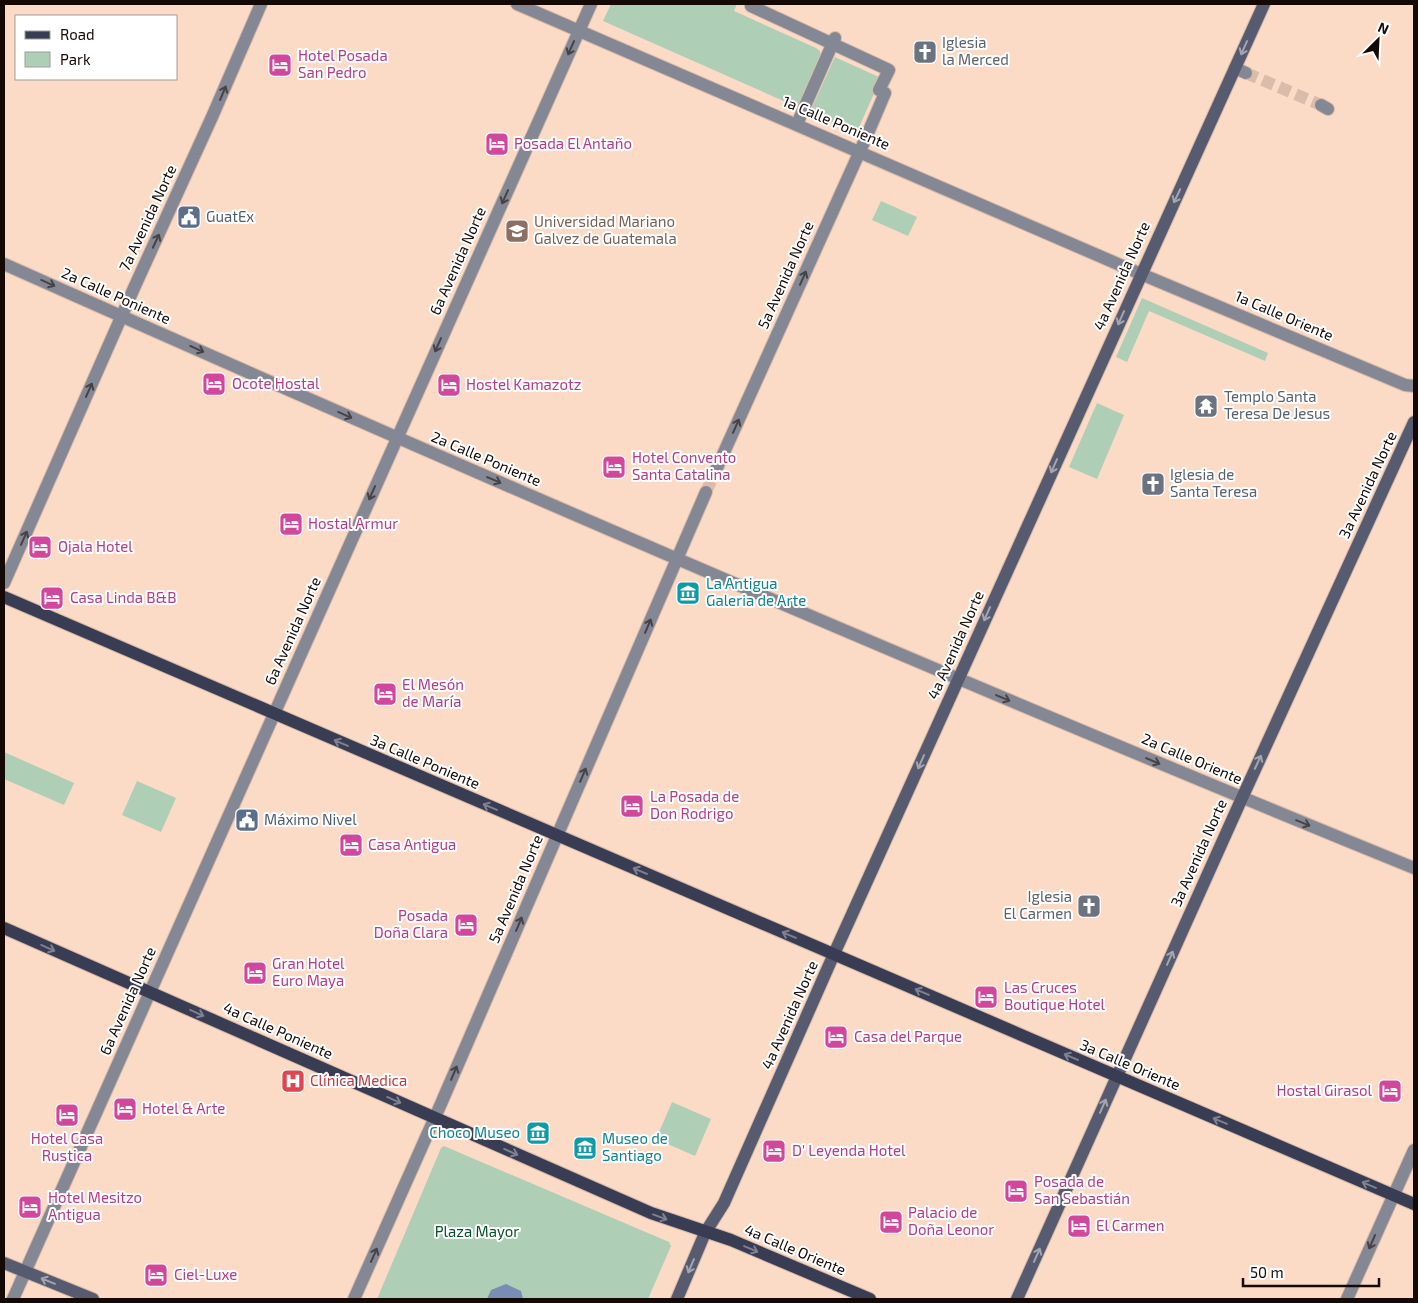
<svg xmlns="http://www.w3.org/2000/svg" width="1418" height="1303" font-family="'Exo 2',sans-serif">
<style>
.green{fill:#aeceb6}
.water{fill:#778db4}
.lines{fill:none;stroke-linecap:round;stroke-linejoin:round}
.street-tunnel{stroke:#d9bca9;stroke-width:12;stroke-dasharray:12 6;stroke-linecap:butt}
.street-casing{stroke:#d7b9a7;stroke-width:14}
.secondary-casing{stroke:#d7b9a7;stroke-width:14}
.primary-casing{stroke:#d7b9a7;stroke-width:14}
.street{stroke:#848794;stroke-width:12}
.secondary{stroke:#575b6f;stroke-width:12}
.primary{stroke:#393d54;stroke-width:12}
.oneway{stroke:#464245}
.oneway2{stroke:#a3a5b0}
.oneway3{stroke:#7e8190}
.labels{text-anchor:middle;stroke-width:4;stroke-linejoin:round;paint-order:stroke}
.worship-label{font-size:15px;fill:#5b616d;stroke:#fff;text-anchor:start}
.hotel-label{font-size:15px;fill:#b23c85;stroke:#fff;text-anchor:start}
.street-label{font-size:15px;fill:#140904;stroke:#fff}
.service-label{font-size:15px;fill:#4e5e75;stroke:#fff;text-anchor:start}
.education-label{font-size:15px;fill:#785e54;stroke:#fff;text-anchor:start}
.culture-label{font-size:15px;fill:#0d838f;stroke:#fff;text-anchor:start}
.health-label{font-size:15px;fill:#be3a42;stroke:#fff;text-anchor:start}
.park-label{font-size:15px;fill:#075029;stroke:#fff}
</style>
<rect width="100%" height="100%" fill="#fcdbc6"/>
<!-- green -->
<g class="green">
<polygon points="611,4 737,4 734,11 816,48 820,51 820,55 797,107 603,21"/>
<polygon points="835,57 881,78 856,134 810,112"/>
<polygon points="881,201 917,217 908,236 872,220"/>
<polygon points="1142,298 1268,353 1265,361 1149,311 1127,362 1116,357"/>
<polygon points="1097,403 1124,415 1097,479 1069,467"/>
<polygon points="4,752 74,783 64,805 4,779"/>
<polygon points="137,781 176,798 161,832 122,815"/>
<polygon points="672,1102 711,1119 695,1156 656,1139"/>
<polygon points="444,1146 669,1242 671,1246 648,1299 377,1299 441,1148"/>
</g>
<!-- water -->
<polygon class="water" points="506,1284 521,1291 523,1299 487,1299 491,1290"/>
<g class="lines">
<!-- street-tunnel -->
<g class="street-tunnel">
<polyline points="1246,73 1321,105"/>
<polyline points="706,492 716,470"/>
</g>
<!-- street casing -->
<g class="street-casing">
<g id="street">
<polyline points="517,4 1141,274 1405,385 1414,386"/>
<polyline points="1235,68 1246,73"/>
<polyline points="1321,105 1328,109"/>
<polyline points="797,124 835,38"/>
<path d="M4,264c467,208 937,411 1410,604"/>
<polyline points="716,470 865,140 885,93 879,90 889,70 751,6 752,4"/>
<polyline points="4,583 134,288 212,117 261,4"/>
<polyline points="13,1299 591,4"/>
<polyline points="354,1299 440,1106 706,492"/>
<polyline points="1347,1299 1414,1150"/>
</g>
</g>
<!-- secondary casing -->
<g class="secondary-casing">
<g id="secondary">
<polyline points="4,1263 93,1299"/>
<polyline points="677,1299 705,1233 724,1203 834,954 1264,4"/>
<polyline points="1017,1299 1242,798 1414,422"/>
</g>
</g>
<!-- primary casing -->
<g class="primary-casing">
<g id="primary">
<polyline points="4,597 1414,1204"/>
<polyline points="4,928 651,1213 731,1240 870,1299"/>
</g>
</g>
<!-- street -->
<use href="#street" class="street"/>
<!-- secondary -->
<use href="#secondary" class="secondary"/>
<!-- primary -->
<use href="#primary" class="primary"/>
</g>
<!-- one-way arrows -->
<defs><path id="oneway-shaft" d="M-6 0H5M1.5-3L5.5 0L1.5 3" fill="none" stroke-width="1.6" stroke-linecap="round" stroke-linejoin="round" transform="scale(1.25)"/></defs>
<g class="oneway">
<use href="#oneway-shaft" transform="translate(571 48) rotate(114)"/>
<use href="#oneway-shaft" transform="translate(223 93) rotate(-67)"/>
<use href="#oneway-shaft" transform="translate(505 197) rotate(114)"/>
<use href="#oneway-shaft" transform="translate(156 241) rotate(-65)"/>
<use href="#oneway-shaft" transform="translate(803 278) rotate(-66)"/>
<use href="#oneway-shaft" transform="translate(48 283) rotate(24)"/>
<use href="#oneway-shaft" transform="translate(438 345) rotate(114)"/>
<use href="#oneway-shaft" transform="translate(197 349) rotate(24)"/>
<use href="#oneway-shaft" transform="translate(89 390) rotate(-66)"/>
<use href="#oneway-shaft" transform="translate(345 415) rotate(24)"/>
<use href="#oneway-shaft" transform="translate(736 426) rotate(-66)"/>
<use href="#oneway-shaft" transform="translate(494 480) rotate(23)"/>
<use href="#oneway-shaft" transform="translate(372 493) rotate(114)"/>
<use href="#oneway-shaft" transform="translate(24 538) rotate(-66)"/>
<use href="#oneway-shaft" transform="translate(648 626) rotate(-67)"/>
<use href="#oneway-shaft" transform="translate(1003 698) rotate(23)"/>
<use href="#oneway-shaft" transform="translate(1153 761) rotate(23)"/>
<use href="#oneway-shaft" transform="translate(583 775) rotate(-67)"/>
<use href="#oneway-shaft" transform="translate(1303 823) rotate(22)"/>
<use href="#oneway-shaft" transform="translate(519 924) rotate(-67)"/>
<use href="#oneway-shaft" transform="translate(454 1073) rotate(-67)"/>
<use href="#oneway-shaft" transform="translate(1372 1242) rotate(114)"/>
<use href="#oneway-shaft" transform="translate(374 1255) rotate(-66)"/>
</g>
<g class="oneway2">
<use href="#oneway-shaft" transform="translate(1244 48) rotate(114)"/>
<use href="#oneway-shaft" transform="translate(1177 196) rotate(115)"/>
<use href="#oneway-shaft" transform="translate(1121 318) rotate(114)"/>
<use href="#oneway-shaft" transform="translate(1054 466) rotate(114)"/>
<use href="#oneway-shaft" transform="translate(987 614) rotate(114)"/>
<use href="#oneway-shaft" transform="translate(921 762) rotate(114)"/>
<use href="#oneway-shaft" transform="translate(1258 762) rotate(-65)"/>
<use href="#oneway-shaft" transform="translate(1170 958) rotate(-66)"/>
<use href="#oneway-shaft" transform="translate(1103 1106) rotate(-66)"/>
<use href="#oneway-shaft" transform="translate(1037 1255) rotate(-66)"/>
<use href="#oneway-shaft" transform="translate(691 1266) rotate(113)"/>
<use href="#oneway-shaft" transform="translate(48 1281) rotate(-158)"/>
</g>
<g class="oneway3">
<use href="#oneway-shaft" transform="translate(341 743) rotate(-157)"/>
<use href="#oneway-shaft" transform="translate(490 807) rotate(-157)"/>
<use href="#oneway-shaft" transform="translate(640 871) rotate(-157)"/>
<use href="#oneway-shaft" transform="translate(789 935) rotate(-157)"/>
<use href="#oneway-shaft" transform="translate(48 948) rotate(24)"/>
<use href="#oneway-shaft" transform="translate(922 992) rotate(-157)"/>
<use href="#oneway-shaft" transform="translate(197 1013) rotate(24)"/>
<use href="#oneway-shaft" transform="translate(1071 1057) rotate(-157)"/>
<use href="#oneway-shaft" transform="translate(394 1100) rotate(24)"/>
<use href="#oneway-shaft" transform="translate(1220 1121) rotate(-157)"/>
<use href="#oneway-shaft" transform="translate(511 1152) rotate(24)"/>
<use href="#oneway-shaft" transform="translate(1369 1185) rotate(-157)"/>
<use href="#oneway-shaft" transform="translate(660 1217) rotate(20)"/>
<use href="#oneway-shaft" transform="translate(751 1249) rotate(23)"/>
</g>
<!-- icons -->
<defs>
<g id="church-square" transform="scale(1.25)"><rect x="-9" y="-9" width="18" height="18" rx="4" fill="#6b7280" stroke="#fff"/><path d="M-1.2-6h2.4v3.5h3.3v2.4h-3.3V6h-2.4V-.1h-3.3v-2.4h3.3Z" fill="#fff"/></g>
<g id="hotel-square" transform="scale(1.25)"><rect x="-9" y="-9" width="18" height="18" rx="4" fill="#d1479c" stroke="#fff"/><path d="M-6-4.5h1.5V1H6V5H4.5V3h-9V5H-6ZM-4 0a1.8 1.8 0 1 1 3.6 0ZM.5 0V-2.5h3Q6-2.5 6 0Z" fill="#fff"/></g>
<g id="civic-square" transform="scale(1.25)"><rect x="-9" y="-9" width="18" height="18" rx="4" fill="#5c6f8a" stroke="#fff"/><path d="M-.6-6.5H3V-4.5H.6V-3L4-1V1h2V6H-6V1h2V-1L-.6-3ZM-1.2 2.5V6h2.4V2.5Z" fill="#fff"/></g>
<g id="university-square" transform="scale(1.25)"><rect x="-9" y="-9" width="18" height="18" rx="4" fill="#8d6e63" stroke="#fff"/><path d="M0-5L7-2L0 1L-7-2ZM-4 1L0 2.5L4 1V4Q0 6-4 4Z" fill="#fff"/></g>
<g id="temple-square" transform="scale(1.25)"><rect x="-9" y="-9" width="18" height="18" rx="4" fill="#6b7280" stroke="#fff"/><path d="M0-6L5-2H3V0L6.5 2.5H4V6H1.5V3h-3V6H-4V2.5H-6.5L-3 0V-2H-5Z" fill="#fff"/></g>
<g id="museum-square" transform="scale(1.25)"><rect x="-9" y="-9" width="18" height="18" rx="4" fill="#0f9aa8" stroke="#fff"/><path d="M0-6L6-3V-2H-6V-3ZM-5-1h2V3h-2ZM-1-1h2V3h-2ZM3-1h2V3H3ZM-6 4H6V6H-6Z" fill="#fff"/></g>
<g id="hospital-square" transform="scale(1.25)"><rect x="-9" y="-9" width="18" height="18" rx="4" fill="#e0444e" stroke="#fff"/><path d="M-5-5h3v3.5h4V-5h3V5h-3V1.5h-4V5h-3Z" fill="#fff"/></g>
</defs>
<g fill-rule="evenodd">
<use href="#church-square" x="925" y="52"/>
<use href="#hotel-square" x="280" y="65"/>
<use href="#hotel-square" x="497" y="144"/>
<use href="#civic-square" x="189" y="217"/>
<use href="#university-square" x="517" y="231"/>
<use href="#hotel-square" x="214" y="384"/>
<use href="#hotel-square" x="449" y="385"/>
<use href="#temple-square" x="1206" y="406"/>
<use href="#hotel-square" x="614" y="467"/>
<use href="#church-square" x="1153" y="484"/>
<use href="#hotel-square" x="291" y="524"/>
<use href="#hotel-square" x="40" y="547"/>
<use href="#museum-square" x="688" y="593"/>
<use href="#hotel-square" x="52" y="598"/>
<use href="#hotel-square" x="385" y="694"/>
<use href="#hotel-square" x="632" y="806"/>
<use href="#civic-square" x="247" y="820"/>
<use href="#hotel-square" x="351" y="845"/>
<use href="#church-square" x="1089" y="906"/>
<use href="#hotel-square" x="466" y="925"/>
<use href="#hotel-square" x="255" y="973"/>
<use href="#hotel-square" x="986" y="997"/>
<use href="#hotel-square" x="836" y="1037"/>
<use href="#hospital-square" x="293" y="1081"/>
<use href="#hotel-square" x="1390" y="1091"/>
<use href="#hotel-square" x="125" y="1109"/>
<use href="#hotel-square" x="67" y="1115"/>
<use href="#museum-square" x="538" y="1133"/>
<use href="#museum-square" x="585" y="1148"/>
<use href="#hotel-square" x="774" y="1151"/>
<use href="#hotel-square" x="1016" y="1191"/>
<use href="#hotel-square" x="30" y="1207"/>
<use href="#hotel-square" x="891" y="1222"/>
<use href="#hotel-square" x="1079" y="1226"/>
<use href="#hotel-square" x="156" y="1275"/>
</g>
<g class="labels">
<!-- worship labels -->
<g class="worship-label">
<text x="942" y="48">Iglesia<tspan x="942" dy="17">la Merced</tspan></text>
<text x="1224" y="402">Templo Santa<tspan x="1224" dy="17">Teresa De Jesus</tspan></text>
<text x="1170" y="480">Iglesia de<tspan x="1170" dy="17">Santa Teresa</tspan></text>
<text x="1072" y="902" text-anchor="end">Iglesia<tspan x="1072" dy="17">El Carmen</tspan></text>
</g>
<!-- hotel labels -->
<g class="hotel-label">
<text x="298" y="61">Hotel Posada<tspan x="298" dy="17">San Pedro</tspan></text>
<text x="514" y="149">Posada El Antaño</text>
<text x="232" y="389">Ocote Hostal</text>
<text x="466" y="390">Hostel Kamazotz</text>
<text x="632" y="463">Hotel Convento<tspan x="632" dy="17">Santa Catalina</tspan></text>
<text x="308" y="529">Hostal Armur</text>
<text x="58" y="552">Ojala Hotel</text>
<text x="70" y="603">Casa Linda B&amp;B</text>
<text x="402" y="690">El Mesón<tspan x="402" dy="17">de María</tspan></text>
<text x="650" y="802">La Posada de<tspan x="650" dy="17">Don Rodrigo</tspan></text>
<text x="368" y="850">Casa Antigua</text>
<text x="448" y="921" text-anchor="end">Posada<tspan x="448" dy="17">Doña Clara</tspan></text>
<text x="272" y="969">Gran Hotel<tspan x="272" dy="17">Euro Maya</tspan></text>
<text x="1004" y="993">Las Cruces<tspan x="1004" dy="17">Boutique Hotel</tspan></text>
<text x="854" y="1042">Casa del Parque</text>
<text x="1372" y="1096" text-anchor="end">Hostal Girasol</text>
<text x="142" y="1114">Hotel &amp; Arte</text>
<text x="67" y="1144" text-anchor="middle">Hotel Casa<tspan x="67" dy="17">Rustica</tspan></text>
<text x="792" y="1156">D' Leyenda Hotel</text>
<text x="1034" y="1187">Posada de<tspan x="1034" dy="17">San Sebastián</tspan></text>
<text x="48" y="1203">Hotel Mesitzo<tspan x="48" dy="17">Antigua</tspan></text>
<text x="908" y="1218">Palacio de<tspan x="908" dy="17">Doña Leonor</tspan></text>
<text x="1096" y="1231">El Carmen</text>
<text x="174" y="1280">Ciel-Luxe</text>
</g>
<!-- street labels -->
<g class="street-label">
<text transform="translate(836 123) rotate(23)" y="5">1a Calle Poniente</text>
<text transform="translate(148 218) rotate(-65)" y="5">7a Avenida Norte</text>
<text transform="translate(458 261) rotate(-66)" y="5">6a Avenida Norte</text>
<text transform="translate(786 275) rotate(-66)" y="5">5a Avenida Norte</text>
<text transform="translate(1122 276) rotate(-66)" y="5">4a Avenida Norte</text>
<text transform="translate(116 296) rotate(24)" y="5">2a Calle Poniente</text>
<text transform="translate(1284 316) rotate(23)" y="5">1a Calle Oriente</text>
<text transform="translate(486 459) rotate(23)" y="5">2a Calle Poniente</text>
<text transform="translate(1368 485) rotate(-65)" y="5">3a Avenida Norte</text>
<text transform="translate(293 631) rotate(-66)" y="5">6a Avenida Norte</text>
<text transform="translate(956 645) rotate(-66)" y="5">4a Avenida Norte</text>
<text transform="translate(1192 759) rotate(23)" y="5">2a Calle Oriente</text>
<text transform="translate(425 762) rotate(23)" y="5">3a Calle Poniente</text>
<text transform="translate(1199 853) rotate(-66)" y="5">3a Avenida Norte</text>
<text transform="translate(516 889) rotate(-67)" y="5">5a Avenida Norte</text>
<text transform="translate(128 1001) rotate(-66)" y="5">6a Avenida Norte</text>
<text transform="translate(790 1015) rotate(-66)" y="5">4a Avenida Norte</text>
<text transform="translate(278 1031) rotate(24)" y="5">4a Calle Poniente</text>
<text transform="translate(1130 1065) rotate(23)" y="5">3a Calle Oriente</text>
<text transform="translate(795 1250) rotate(23)" y="5">4a Calle Oriente</text>
</g>
<!-- service labels -->
<g class="service-label">
<text x="206" y="222">GuatEx</text>
<text x="264" y="825">Máximo Nivel</text>
</g>
<!-- education labels -->
<g class="education-label">
<text x="534" y="227">Universidad Mariano<tspan x="534" dy="17">Galvez de Guatemala</tspan></text>
</g>
<!-- culture labels -->
<g class="culture-label">
<text x="706" y="589">La Antigua<tspan x="706" dy="17">Galeria de Arte</tspan></text>
<text x="520" y="1138" text-anchor="end">Choco Museo</text>
<text x="602" y="1144">Museo de<tspan x="602" dy="17">Santiago</tspan></text>
</g>
<!-- health labels -->
<g class="health-label">
<text x="310" y="1086">Clínica Medica</text>
</g>
<!-- park labels -->
<g class="park-label">
<text x="477" y="1237">Plaza Mayor</text>
</g>
</g>
<!-- border -->
<rect width="1418" height="1303" fill="none" stroke="#140904" stroke-width="10"/>
<!-- legend -->
<rect x="15" y="15" width="162" height="65" fill="#ffffff" stroke="#a19d9b"/>
<rect x="25" y="31" width="25" height="8" fill="#393d54" stroke="#a19d9b"/>
<text x="60" y="40" font-size="15" fill="#140904">Road</text>
<rect x="25" y="52" width="25" height="15" fill="#aeceb6" stroke="#a19d9b"/>
<text x="60" y="65" font-size="15" fill="#140904">Park</text>
<!-- north arrow -->
<g transform="translate(1378 40) rotate(24)" stroke="#ffffff" stroke-width="4" paint-order="stroke">
<path d="M0-4L9 19L0 12L-9 19Z" fill="#140904"/>
<text y="-8" font-size="14" font-weight="bold" text-anchor="middle" fill="#140904">N</text>
</g>
<!-- scale -->
<path d="M1243 1278v8h136v-8" fill="none" stroke="#140904" stroke-width="2.5"/>
<text x="1250" y="1278" font-size="15" fill="#140904" stroke="#ffffff" stroke-width="4" paint-order="stroke">50 m</text>
</svg>
